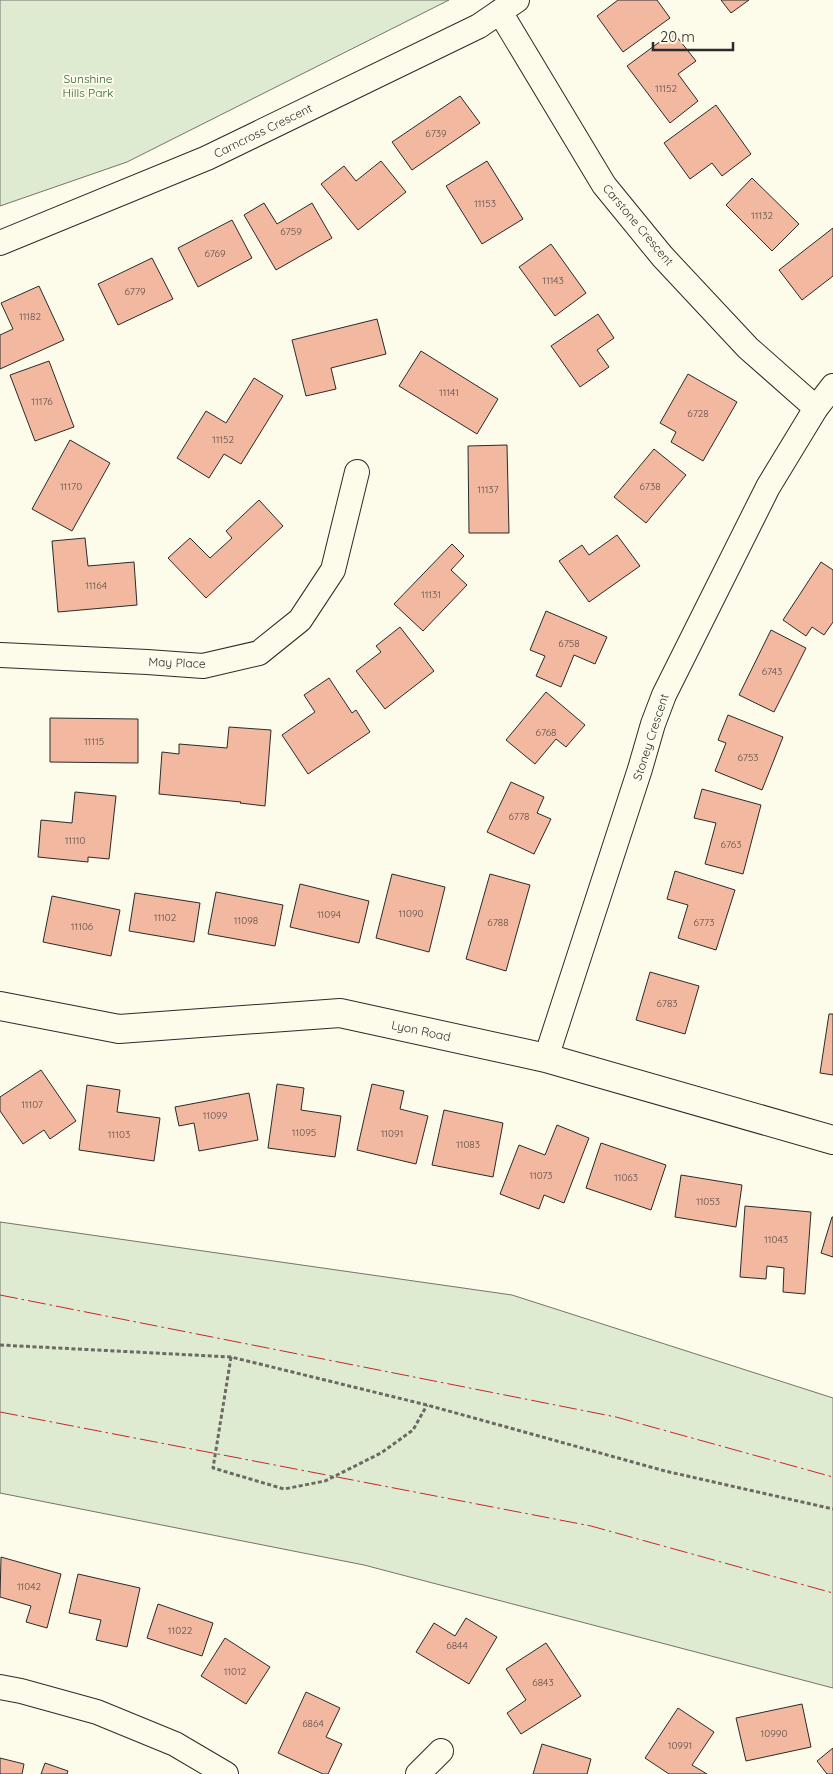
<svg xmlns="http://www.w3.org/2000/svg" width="833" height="1774" font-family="Quicksand,sans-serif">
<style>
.green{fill:#deebd1;stroke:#74746e}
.building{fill:#f2b8a0;stroke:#2b2b2b}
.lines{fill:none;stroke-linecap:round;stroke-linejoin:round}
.minor-casing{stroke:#2b2b2b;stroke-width:26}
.tertiary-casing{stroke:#2b2b2b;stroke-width:30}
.path{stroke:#6a6964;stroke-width:3;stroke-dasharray:4 2.5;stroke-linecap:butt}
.minor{stroke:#fdfbea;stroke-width:24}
.tertiary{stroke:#fdfbea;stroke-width:28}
.power{stroke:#c62828;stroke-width:1;stroke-dasharray:18 4 2.5 4;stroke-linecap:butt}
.labels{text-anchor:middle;stroke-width:4;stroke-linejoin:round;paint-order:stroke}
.number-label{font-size:10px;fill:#5d4e48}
.park-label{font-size:12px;fill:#34623c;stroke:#fdfbea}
.street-label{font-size:12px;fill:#2b2b2b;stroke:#fdfbea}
</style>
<rect width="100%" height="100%" fill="#fdfbea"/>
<!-- green -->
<g class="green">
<polygon points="0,0 449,0 127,162 0,206"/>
<polygon points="0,1222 512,1295 833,1398 833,1688 364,1565 0,1493"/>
</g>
<!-- building -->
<g class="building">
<polygon points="618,0 657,0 670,18 623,52 597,16"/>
<polygon points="721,0 749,0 731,13"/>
<polygon points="673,32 696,61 678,74 698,101 670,123 627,66"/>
<polygon points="460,96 480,123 412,170 392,142"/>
<polygon points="716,105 751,154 722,176 712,163 690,179 664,143"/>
<polygon points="381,161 406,192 358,230 321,184 344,166 356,181"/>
<polygon points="487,161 523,219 482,244 446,186"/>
<polygon points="752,178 799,224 772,251 726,205"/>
<polygon points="264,203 277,224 312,203 332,238 276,270 244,215"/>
<polygon points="232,220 252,258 198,287 178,248"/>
<polygon points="833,228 833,276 802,300 779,270"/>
<polygon points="551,244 586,293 555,316 519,267"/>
<polygon points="152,258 173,299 118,325 98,284"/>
<polygon points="39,286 64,340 0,369 0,335 13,329 1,303"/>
<polygon points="598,314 614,338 597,350 609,367 580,387 551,346"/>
<polygon points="377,319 386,354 331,368 336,389 306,396 292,340"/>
<polygon points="421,351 498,399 477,434 399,386"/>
<polygon points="49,361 74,427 35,441 10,375"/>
<polygon points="688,374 737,402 703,461 671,442 676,432 660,423"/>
<polygon points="254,378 283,396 241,464 224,454 209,478 177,458 206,411 226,423"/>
<polygon points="70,440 110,463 72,531 32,509"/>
<polygon points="507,445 509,533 469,533 468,446"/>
<polygon points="654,449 686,475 646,523 614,497"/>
<polygon points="259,500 283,526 206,598 168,558 190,538 210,558 232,538 226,531"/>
<polygon points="617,535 640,566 589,602 559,561 582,545 589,555"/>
<polygon points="85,538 88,566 134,562 137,605 58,612 52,541"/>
<polygon points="452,544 464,556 451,570 467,585 423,631 394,604"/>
<polygon points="821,562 833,570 833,622 824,635 812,627 806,636 783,620"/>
<polygon points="546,611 607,637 595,664 574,655 561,687 536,676 545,656 530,650"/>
<polygon points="400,627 434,671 385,709 356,671 381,652 376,646"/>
<polygon points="771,630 806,648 774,712 739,695"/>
<polygon points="329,678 352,713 356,710 370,732 308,774 282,735 315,712 304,695"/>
<polygon points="546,692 585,725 566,747 556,739 535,764 506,740"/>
<polygon points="728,715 783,737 762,790 715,771 726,743 718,740"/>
<polygon points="50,718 138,719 138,763 50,762"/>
<polygon points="229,727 271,730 265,806 240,803 241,802 159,794 162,752 179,754 179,744 227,748"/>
<polygon points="511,782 544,797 537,813 551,819 534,854 487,832"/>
<polygon points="702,789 761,805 743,874 705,864 716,823 694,818"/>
<polygon points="75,792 116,796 109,859 88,857 88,862 38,857 41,820 72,823"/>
<polygon points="675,871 735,890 716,950 678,938 688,905 667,899"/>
<polygon points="392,874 445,887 429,952 376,938"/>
<polygon points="490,874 530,885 506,971 466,959"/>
<polygon points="300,884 369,901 359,943 290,927"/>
<polygon points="216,892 283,905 275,946 208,934"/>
<polygon points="135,893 200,903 194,942 129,931"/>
<polygon points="52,896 120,910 111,956 43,942"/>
<polygon points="650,972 699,986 685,1034 636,1020"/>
<polygon points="829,1014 833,1014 833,1075 820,1073"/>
<polygon points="41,1070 76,1121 50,1139 44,1130 23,1144 0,1111 0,1097"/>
<polygon points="277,1084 304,1088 301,1110 341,1116 335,1157 268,1148"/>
<polygon points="372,1084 404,1091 400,1109 428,1116 416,1164 357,1150"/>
<polygon points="87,1085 120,1090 117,1112 160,1118 154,1161 79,1150"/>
<polygon points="249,1093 258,1140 199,1151 194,1123 179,1126 175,1107"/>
<polygon points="444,1110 503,1123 493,1177 432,1165"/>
<polygon points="557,1125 589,1138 564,1203 544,1195 539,1209 500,1194 519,1145 545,1155"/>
<polygon points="601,1143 666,1165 651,1210 586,1188"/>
<polygon points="681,1175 742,1185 736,1227 675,1217"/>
<polygon points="745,1206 811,1212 805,1294 783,1292 784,1268 767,1266 766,1279 740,1277"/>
<polygon points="832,1217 833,1217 833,1257 821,1253"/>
<polygon points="1,1557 61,1574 47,1628 26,1622 31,1606 0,1597"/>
<polygon points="78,1574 140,1588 127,1647 96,1640 101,1620 69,1613"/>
<polygon points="158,1604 213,1623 202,1656 147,1638"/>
<polygon points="466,1618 497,1637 469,1684 416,1652 434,1623 455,1636"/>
<polygon points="225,1638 270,1667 246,1704 201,1676"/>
<polygon points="546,1643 581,1696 521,1734 507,1713 526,1700 506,1669"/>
<polygon points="306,1692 340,1708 326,1737 342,1744 328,1774 323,1774 278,1753"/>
<polygon points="802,1704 811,1747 746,1761 736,1718"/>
<polygon points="678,1708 714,1732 692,1765 707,1774 669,1774 645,1758"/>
<polygon points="542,1744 591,1759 587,1774 533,1774"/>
<polygon points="833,1748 833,1774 827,1774 817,1761"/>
<polygon points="0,1758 24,1764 22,1774 0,1774"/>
<polygon points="45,1763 68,1771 67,1774 41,1774"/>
</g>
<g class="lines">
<!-- minor casing -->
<g class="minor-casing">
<g id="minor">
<polyline points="500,12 604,185 662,256 748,348 816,408"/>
<polyline points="0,243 207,158 479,26 517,0"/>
<polyline points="1,655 147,662 203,666 259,653 300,620 333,570 357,472"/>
<polyline points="546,1058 640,769 653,724 664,695 768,487 816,408 833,386"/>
<polyline points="0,1687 21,1691 97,1712 175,1744 226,1774"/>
<polyline points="418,1774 441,1751"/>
</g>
</g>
<!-- tertiary casing -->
<g class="tertiary-casing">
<polyline id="tertiary" points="0,1006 119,1029 340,1013 546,1058 833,1140"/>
</g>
<!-- path -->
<g class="path">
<polyline points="0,1345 231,1357 427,1405 665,1471 833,1509"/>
<polyline points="231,1357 213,1468 284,1489 325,1481 381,1453 413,1430 427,1405"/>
</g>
<!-- minor -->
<use href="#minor" class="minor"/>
<!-- tertiary -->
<use href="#tertiary" class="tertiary"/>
<!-- power -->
<g class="power">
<polyline points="0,1295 616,1417 833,1477"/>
<polyline points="0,1412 591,1526 833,1593"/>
</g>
</g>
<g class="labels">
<!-- number labels -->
<g class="number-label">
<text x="666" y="92">11152</text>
<text x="436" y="137">6739</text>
<text x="485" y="207">11153</text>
<text x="762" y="219">11132</text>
<text x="291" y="235">6759</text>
<text x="215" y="257">6769</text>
<text x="553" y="284">11143</text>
<text x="135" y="295">6779</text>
<text x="30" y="320">11182</text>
<text x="449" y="396">11141</text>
<text x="42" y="405">11176</text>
<text x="698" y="417">6728</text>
<text x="223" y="443">11152</text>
<text x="71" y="490">11170</text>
<text x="650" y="490">6738</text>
<text x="488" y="493">11137</text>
<text x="96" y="589">11164</text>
<text x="431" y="598">11131</text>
<text x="569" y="647">6758</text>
<text x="772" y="675">6743</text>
<text x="546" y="736">6768</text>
<text x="94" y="745">11115</text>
<text x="748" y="761">6753</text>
<text x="519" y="820">6778</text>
<text x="75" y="844">11110</text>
<text x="731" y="848">6763</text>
<text x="411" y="917">11090</text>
<text x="329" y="918">11094</text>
<text x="165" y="921">11102</text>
<text x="246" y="924">11098</text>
<text x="498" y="926">6788</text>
<text x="704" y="926">6773</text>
<text x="82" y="930">11106</text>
<text x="667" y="1007">6783</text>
<text x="32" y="1108">11107</text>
<text x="215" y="1119">11099</text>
<text x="304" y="1136">11095</text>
<text x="392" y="1137">11091</text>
<text x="119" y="1138">11103</text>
<text x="468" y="1148">11083</text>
<text x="541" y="1179">11073</text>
<text x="626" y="1181">11063</text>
<text x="708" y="1205">11053</text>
<text x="776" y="1243">11043</text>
<text x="29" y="1590">11042</text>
<text x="180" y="1634">11022</text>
<text x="457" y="1649">6844</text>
<text x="235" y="1675">11012</text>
<text x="543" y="1686">6843</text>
<text x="313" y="1727">6864</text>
<text x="774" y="1737">10990</text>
<text x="680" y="1749">10991</text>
</g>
<!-- park labels -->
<g class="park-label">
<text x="88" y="83">Sunshine<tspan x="88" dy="14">Hills Park</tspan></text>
</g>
<!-- street labels -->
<g class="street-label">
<text transform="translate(263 131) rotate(-26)" y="4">Carncross Crescent</text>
<text transform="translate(638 225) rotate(50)" y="4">Carstone Crescent</text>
<text transform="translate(177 663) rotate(2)" y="4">May Place</text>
<text transform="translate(651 737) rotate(-72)" y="4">Stoney Crescent</text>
<text transform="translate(421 1031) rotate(12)" y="4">Lyon Road</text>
</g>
</g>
<!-- scale -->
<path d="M653 42v8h80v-8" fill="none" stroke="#2b2b2b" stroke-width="2.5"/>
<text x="660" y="42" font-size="15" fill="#2b2b2b" stroke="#fdfbea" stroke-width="4" paint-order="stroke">20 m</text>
</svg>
